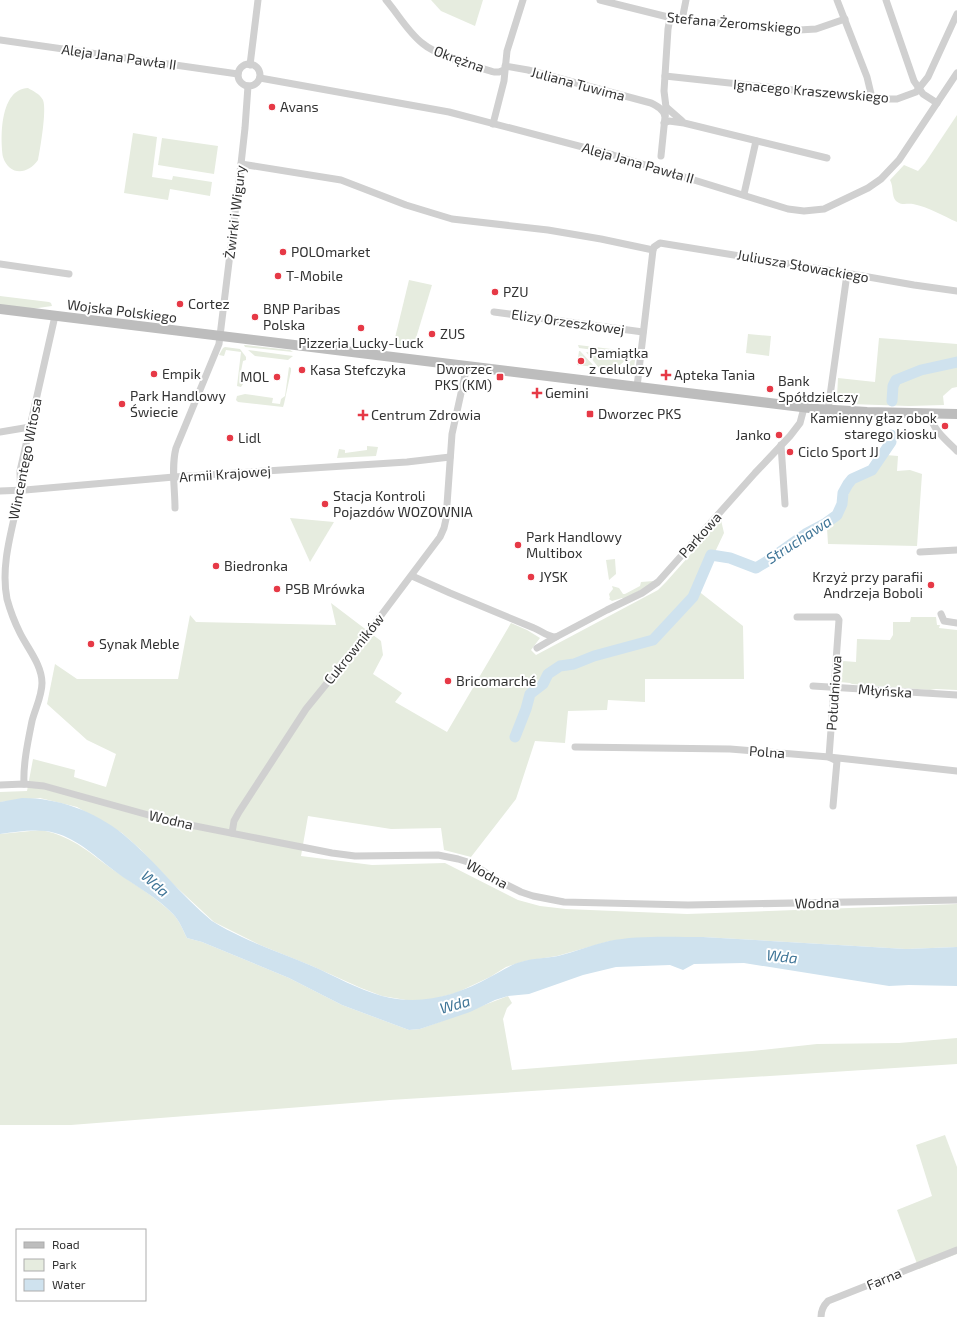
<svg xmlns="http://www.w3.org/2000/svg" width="957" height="1317" font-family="'Exo 2',sans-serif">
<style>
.green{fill:#e6ecdf}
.water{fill:#cfe2ee}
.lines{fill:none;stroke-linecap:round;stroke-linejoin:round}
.river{stroke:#cfe2ee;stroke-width:11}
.street{stroke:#d0d0d0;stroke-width:7}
.secondary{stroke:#bdbdbd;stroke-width:10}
.poi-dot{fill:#e63946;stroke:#fff;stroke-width:1.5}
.labels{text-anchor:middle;stroke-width:4;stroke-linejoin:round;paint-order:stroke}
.street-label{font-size:14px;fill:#333;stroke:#fff}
.poi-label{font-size:14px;fill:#333;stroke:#fff;text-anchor:start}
.water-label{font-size:15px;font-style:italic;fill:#3f7597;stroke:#fff}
</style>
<rect width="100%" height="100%" fill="#fff"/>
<!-- green -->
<g class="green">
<polygon points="431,0 483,0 475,26 441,11"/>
<path d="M28,88c5,3 12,6 15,12 4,10 -3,49 -5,60 -10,15 -29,16 -35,-3 -3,-20 -3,-68 25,-69z"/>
<path d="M957,115v107c-14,-6 -28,-15 -44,-18 -7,-1 -11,2 -17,-3 -5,-6 -2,-14 -6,-21l14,-15 14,6 7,-8z"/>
<polygon points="133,133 157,137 152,177 172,180 173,176 212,182 210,196 170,189 168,200 124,193"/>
<polygon points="162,138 218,146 214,174 158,165"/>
<polygon points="409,280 432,285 413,348 393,346"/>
<polygon points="0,296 49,302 51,303 52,306 31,309 0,305"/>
<polygon points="748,334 771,336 769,356 746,353"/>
<polygon points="879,338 957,344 957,387 952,388 943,396 944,405 909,406 849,404 837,397 838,378 875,382"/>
<polygon points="245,345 290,350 293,352 245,347 244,345"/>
<polygon points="578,345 636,352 636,355 632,355 579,348"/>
<polygon points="225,347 240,349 246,357 246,360 243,361 241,371 240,371 240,382 243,384 241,387 237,386 241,352 226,350 224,356 219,355 223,348"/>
<polygon points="248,350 293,356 288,360 255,356"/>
<polygon points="579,351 580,351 595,367 577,365"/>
<polygon points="586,352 627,358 627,359 614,370 599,368"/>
<polygon points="632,360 635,360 633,376 614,374"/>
<polygon points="289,367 291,368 291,371 284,404 283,407 238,402 236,400 237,396 245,394 273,398 272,403 280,404 281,399 285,396"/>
<polygon points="367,446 378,447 376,456 337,458 339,449 345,450 345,453 367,450"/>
<polygon points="886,455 898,456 897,471 910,470 922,474 917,546 828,544 827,528 839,515 853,484 873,473"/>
<polygon points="290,518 334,522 310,562"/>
<polygon points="721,520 724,533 697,590 743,626 744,679 645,679 645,702 608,700 607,710 568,711 565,743 535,741 516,799 471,857 444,850 441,828 391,829 308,816 301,856 372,865 445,863 518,900 540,906 566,909 687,914 957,904 957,947 906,949 703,937 610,941 557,956 525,961 506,967 490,977 456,993 429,1000 406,1000 382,996 361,988 312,966 260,945 214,922 173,884 140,849 122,833 77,807 40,798 0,802 0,792 27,791 33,759 75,770 74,777 106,787 116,754 87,740 47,704 55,664 77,679 178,679 190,615 196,622 336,625 331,603 381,641 383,655 373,674 402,693 395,702 447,732 511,623 527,630 540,638 531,650 536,655 658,590 666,582"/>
<polygon points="615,559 616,574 609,580 606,560"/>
<polygon points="654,581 648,586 624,599 622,598 612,601 609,599 610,598 609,594 613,589 612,586 619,588 623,594 625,594 640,586 641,582"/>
<polygon points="911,617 936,617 937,625 940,625 939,628 957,630 957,690 936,689 930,690 852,684 850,683 840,682 840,679 842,679 843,661 856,662 857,639 890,640 893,635 893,622 910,622"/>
<path d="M41,830c35,7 50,25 77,43 19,13 39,25 55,41 6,6 10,16 14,24l15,4 87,36 53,27 67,25 11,-1 22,-8 66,-25 4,7 -5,5 -4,11 9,51 240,-19 65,-7 82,-1 58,-5v26l-567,36 -319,25h-71v-291z"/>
<polygon points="945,1135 957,1167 957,1254 919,1269 897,1210 932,1196 916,1145"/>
</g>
<!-- water -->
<path class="water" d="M22,798c37,0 72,13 101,36 32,26 57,61 89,87 9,6 20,11 30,16 23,11 47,19 70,29 23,10 45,23 70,30 38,10 74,0 108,-19 12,-6 21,-13 34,-16 11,-3 23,-3 34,-5 17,-4 33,-11 51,-15 28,-6 65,-4 94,-4l203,12 51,-2v39l-48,-1 -20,1 -145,-23 -50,1 -11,6 -13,-5 -54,2 -33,8 -54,19 -21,2 -13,4 -25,12 -50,17 -11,1 -67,-25 -53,-27 -87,-36 -15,-4c-4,-8 -8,-18 -14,-24 -16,-17 -38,-28 -57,-42 -19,-14 -38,-33 -61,-39 -18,-5 -37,-1 -55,1v-32z"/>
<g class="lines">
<!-- river -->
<g class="river">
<polyline points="892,401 893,386 896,380 921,370 957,362"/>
<polyline points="515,737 526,709 530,694 543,684 548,674 560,666 574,664 594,656 653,640 693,597 711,555 730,558 756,568 766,562 807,533 826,523 837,515 842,504 843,493 848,484 852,479 872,470 891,442 891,435"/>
</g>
<!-- street -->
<g class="street">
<path d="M386,0c12,14 22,32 36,43 15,13 53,23 72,29h5l5,-2"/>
<polyline points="600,0 676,19 799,30 816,29 845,19"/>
<polyline points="837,0 867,77 872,98"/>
<polyline points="886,0 914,81 923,94 937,103"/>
<polyline points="682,20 686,0"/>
<polyline points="0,40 238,74"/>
<circle cx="249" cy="75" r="11"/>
<polyline points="250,65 258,0"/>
<path d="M505,66l23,4 123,33c6,3 12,6 14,13"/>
<polyline points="665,76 848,96 883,99 897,99 916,92 928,77 957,14"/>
<polyline points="260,78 449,112 613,155 788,209 804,211 824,209 868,188 881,179 899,160 957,73"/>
<polyline points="666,107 682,121"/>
<polyline points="664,123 669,121 684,123 827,158"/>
<polyline points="493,124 504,81 507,51 523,0"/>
<polyline points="661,156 666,107 664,91 668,29 670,18"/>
<polyline points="241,164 341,180 406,205 452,219 548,230 601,239 653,250"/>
<polyline points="744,194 756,141"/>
<polyline points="0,264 69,274"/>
<polyline points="494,312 643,332"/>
<polyline points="637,387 653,250 654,247 660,243 857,275 914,285 957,291"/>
<polyline points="828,410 847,274"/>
<path d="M930,414c2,15 16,26 27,37"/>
<polyline points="0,432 30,427"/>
<polyline points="781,445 785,504"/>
<polyline points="0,491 25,490 174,477 407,462 450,457"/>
<path d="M175,508c0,-19 -4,-41 1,-60l43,-104 22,-180 4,-36 3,-42"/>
<polyline points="920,552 957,550"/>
<path d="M412,576l38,17 84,35c8,3 13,9 22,9l51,-27 35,-17 16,-11 97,-109 35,-37 10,-13 4,-15"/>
<polyline points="941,614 944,621 957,623"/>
<polyline points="797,617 837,617 839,620 829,757 837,761 833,806"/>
<polyline points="537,648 556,637"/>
<polyline points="813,686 957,695"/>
<polyline points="575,747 730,749 829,757 957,771"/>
<path d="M24,784c-1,-20 4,-43 8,-63 3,-12 10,-25 10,-38 0,-18 -14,-34 -22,-50 -5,-10 -10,-23 -13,-34 -7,-35 6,-72 13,-107 1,-7 0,-14 0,-21l35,-155"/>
<polyline points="0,785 24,784 44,786 170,821 332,853 355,856 438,855 458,859 471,863 495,879 521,892 533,896 564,902 688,905 957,900"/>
<polyline points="232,833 234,821 239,812 306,709 367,634 440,537 444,528 446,519 452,434 467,366"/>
<path d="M821,1317c0,-7 2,-11 7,-16l129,-51"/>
</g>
<!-- secondary -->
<polyline class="secondary" points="0,309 818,409 867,412 957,414"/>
</g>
<!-- markers -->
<g class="poi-dot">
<circle cx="272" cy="107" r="4"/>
<circle cx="283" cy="252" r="4"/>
<circle cx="278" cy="276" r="4"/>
<circle cx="495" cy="292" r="4"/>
<circle cx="180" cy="304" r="4"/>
<circle cx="255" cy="317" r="4"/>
<circle cx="361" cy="328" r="4"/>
<circle cx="432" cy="334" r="4"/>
<circle cx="581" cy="361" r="4"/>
<circle cx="302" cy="370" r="4"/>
<circle cx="154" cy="374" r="4"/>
<path d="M664 369h4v4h4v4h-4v4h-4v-4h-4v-4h4z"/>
<circle cx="277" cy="377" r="4"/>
<rect x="496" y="373" width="8" height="8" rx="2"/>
<circle cx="770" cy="389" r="4"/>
<path d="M535 387h4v4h4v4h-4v4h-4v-4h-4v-4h4z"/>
<circle cx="122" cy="404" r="4"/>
<rect x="586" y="410" width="8" height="8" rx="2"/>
<path d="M361 409h4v4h4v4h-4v4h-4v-4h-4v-4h4z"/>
<circle cx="945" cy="426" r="4"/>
<circle cx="779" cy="435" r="4"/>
<circle cx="230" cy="438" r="4"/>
<circle cx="790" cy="452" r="4"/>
<circle cx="325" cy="504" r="4"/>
<circle cx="518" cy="545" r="4"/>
<circle cx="216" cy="566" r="4"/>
<circle cx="531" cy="577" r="4"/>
<circle cx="931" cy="585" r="4"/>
<circle cx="277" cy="589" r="4"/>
<circle cx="91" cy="644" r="4"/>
<circle cx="448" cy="681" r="4"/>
</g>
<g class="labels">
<!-- street labels -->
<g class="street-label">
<text transform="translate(734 23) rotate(5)" y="5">Stefana Żeromskiego</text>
<text transform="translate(119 57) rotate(8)" y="5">Aleja Jana Pawła II</text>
<text transform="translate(459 59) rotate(20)" y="5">Okrężna</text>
<text transform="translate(578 84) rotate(15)" y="5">Juliana Tuwima</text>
<text transform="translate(811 91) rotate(5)" y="5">Ignacego Kraszewskiego</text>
<text transform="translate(638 163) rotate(16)" y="5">Aleja Jana Pawła II</text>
<text transform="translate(235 212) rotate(-83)" y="5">Żwirki i Wigury</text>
<text transform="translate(803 266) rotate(10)" y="5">Juliusza Słowackiego</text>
<text transform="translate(122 311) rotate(7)" y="5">Wojska Polskiego</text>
<text transform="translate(568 322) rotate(8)" y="5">Elizy Orzeszkowej</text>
<text transform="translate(25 459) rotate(-79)" y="5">Wincentego Witosa</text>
<text transform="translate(225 474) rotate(-4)" y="5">Armii Krajowej</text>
<text transform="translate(700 535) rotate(-48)" y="5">Parkowa</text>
<text transform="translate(354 649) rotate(-51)" y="5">Cukrowników</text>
<text transform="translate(885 691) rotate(4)" y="5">Młyńska</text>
<text transform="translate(834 693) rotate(-86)" y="5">Południowa</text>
<text transform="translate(767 752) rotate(4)" y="5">Polna</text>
<text transform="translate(171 820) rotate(13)" y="5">Wodna</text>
<text transform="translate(487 874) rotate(29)" y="5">Wodna</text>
<text transform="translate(817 903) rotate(-1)" y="5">Wodna</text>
<text transform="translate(884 1279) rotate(-22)" y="5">Farna</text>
</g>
<!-- poi labels -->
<g class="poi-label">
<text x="280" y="112">Avans</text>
<text x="291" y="257">POLOmarket</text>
<text x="286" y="281">T-Mobile</text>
<text x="503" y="297">PZU</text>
<text x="188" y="309">Cortez</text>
<text x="263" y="314">BNP Paribas<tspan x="263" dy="16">Polska</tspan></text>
<text x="440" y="339">ZUS</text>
<text x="361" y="348" text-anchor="middle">Pizzeria Lucky-Luck</text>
<text x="589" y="358">Pamiątka<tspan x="589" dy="16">z celulozy</tspan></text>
<text x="492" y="374" text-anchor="end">Dworzec<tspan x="492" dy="16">PKS (KM)</tspan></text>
<text x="310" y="375">Kasa Stefczyka</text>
<text x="162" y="379">Empik</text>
<text x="674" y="380">Apteka Tania</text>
<text x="269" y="382" text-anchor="end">MOL</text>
<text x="778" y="386">Bank<tspan x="778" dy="16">Spółdzielczy</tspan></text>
<text x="545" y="398">Gemini</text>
<text x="130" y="401">Park Handlowy<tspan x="130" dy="16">Świecie</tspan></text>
<text x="598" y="419">Dworzec PKS</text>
<text x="371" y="420">Centrum Zdrowia</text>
<text x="937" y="423" text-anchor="end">Kamienny głaz obok<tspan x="937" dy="16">starego kiosku</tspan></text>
<text x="771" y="440" text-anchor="end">Janko</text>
<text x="238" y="443">Lidl</text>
<text x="798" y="457">Ciclo Sport JJ</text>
<text x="333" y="501">Stacja Kontroli<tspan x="333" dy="16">Pojazdów WOZOWNIA</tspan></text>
<text x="526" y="542">Park Handlowy<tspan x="526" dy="16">Multibox</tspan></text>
<text x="224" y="571">Biedronka</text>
<text x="539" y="582">JYSK</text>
<text x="923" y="582" text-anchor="end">Krzyż przy parafii<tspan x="923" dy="16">Andrzeja Boboli</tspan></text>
<text x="285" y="594">PSB Mrówka</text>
<text x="99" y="649">Synak Meble</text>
<text x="456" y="686">Bricomarché</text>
</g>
<!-- water labels -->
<g class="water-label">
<text transform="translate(799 540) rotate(-33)" y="5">Struchawa</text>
<text transform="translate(155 884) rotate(42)" y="5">Wda</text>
<text transform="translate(782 957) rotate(6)" y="5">Wda</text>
<text transform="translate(455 1005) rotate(-16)" y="5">Wda</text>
</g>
</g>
<!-- legend -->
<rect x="16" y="1229" width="130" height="72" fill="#ffffff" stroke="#adadad"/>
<rect x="24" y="1242" width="20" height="6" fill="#bdbdbd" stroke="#adadad"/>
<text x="52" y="1249" font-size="12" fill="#333333">Road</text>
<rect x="24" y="1259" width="20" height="12" fill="#e6ecdf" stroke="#adadad"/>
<text x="52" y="1269" font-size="12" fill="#333333">Park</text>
<rect x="24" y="1279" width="20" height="12" fill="#cfe2ee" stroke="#adadad"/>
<text x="52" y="1289" font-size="12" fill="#333333">Water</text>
</svg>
